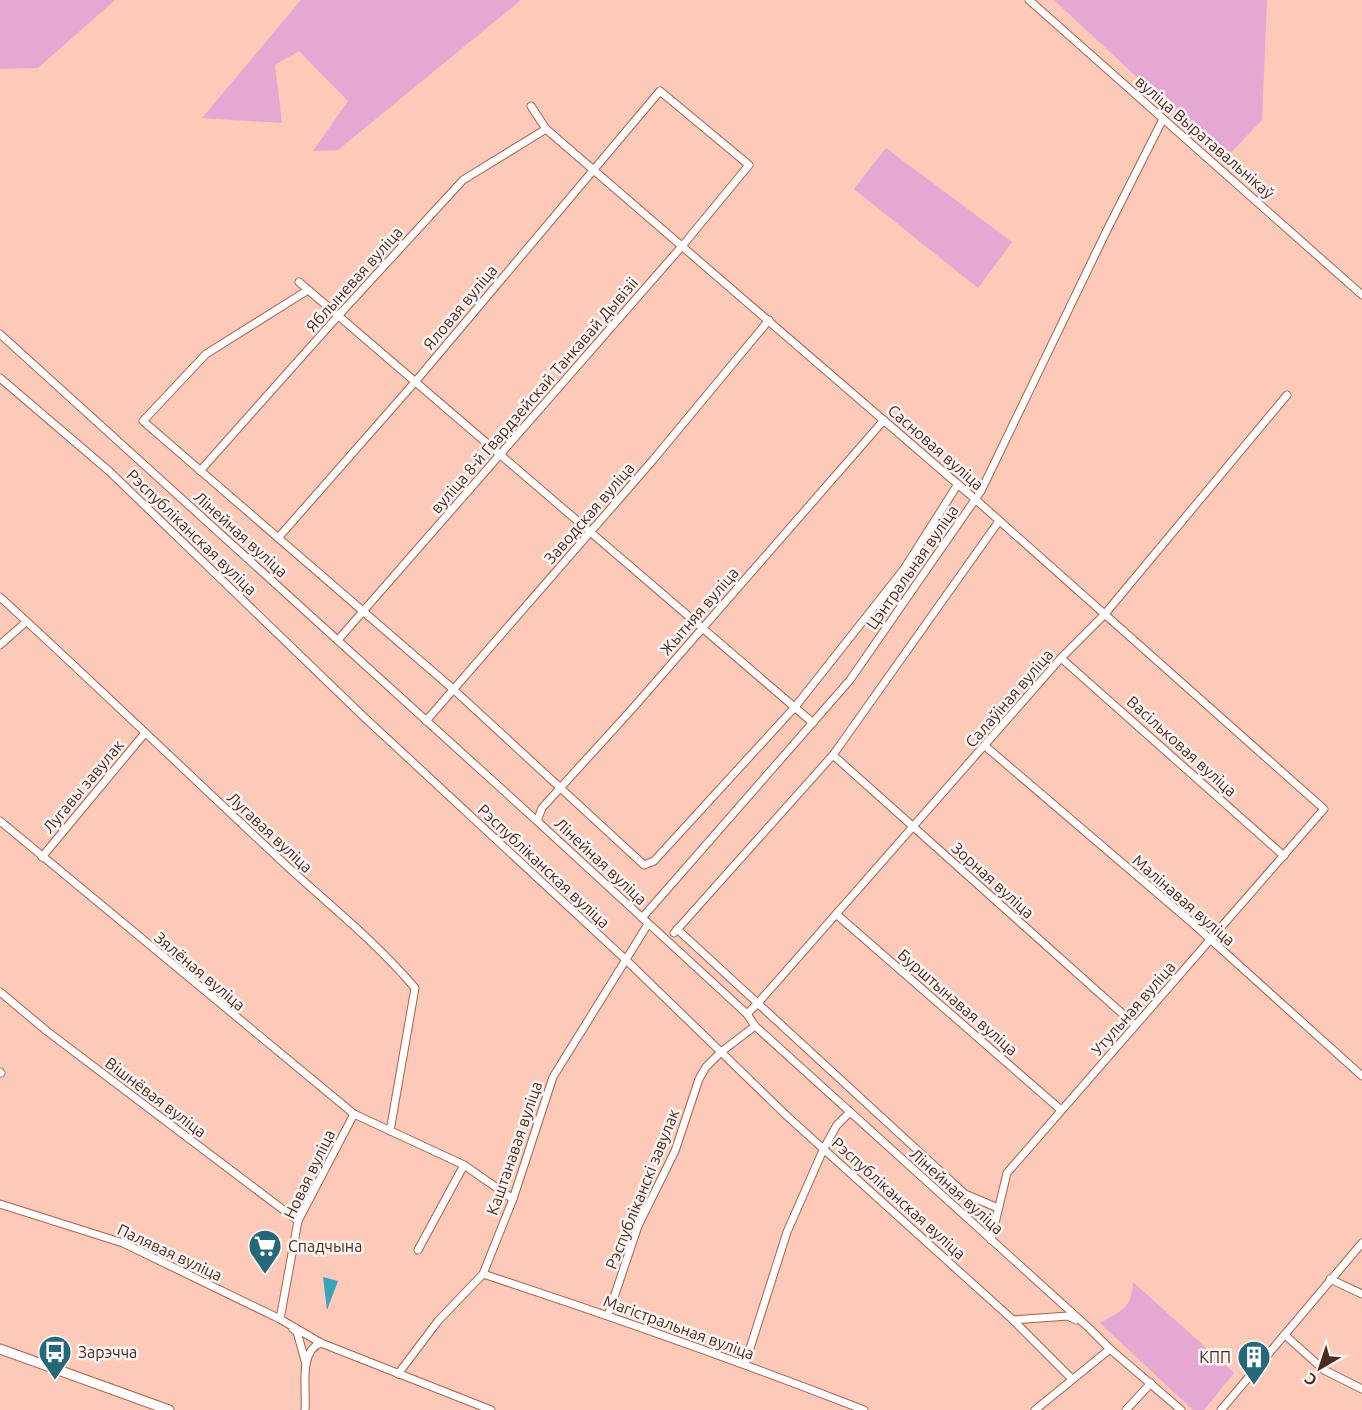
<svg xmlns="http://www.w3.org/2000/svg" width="1362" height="1410" font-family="Ubuntu,sans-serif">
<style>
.green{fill:#e5a8d3}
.water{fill:#3ba3bc}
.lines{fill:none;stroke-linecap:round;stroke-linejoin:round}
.minor-casing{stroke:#ac5f49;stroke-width:9}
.secondary-casing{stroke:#ac5f49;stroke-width:11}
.minor{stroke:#fff;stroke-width:7}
.secondary{stroke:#fff;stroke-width:9}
.labels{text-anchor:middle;stroke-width:5;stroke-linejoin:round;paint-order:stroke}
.street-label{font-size:16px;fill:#4b2a20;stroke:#fff5f3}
.poi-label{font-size:16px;fill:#4b2a20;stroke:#fff5f3;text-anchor:start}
</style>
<rect width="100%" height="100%" fill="#fdc9b9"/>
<!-- green -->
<g class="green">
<polygon points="0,0 115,0 38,68 0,69"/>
<polygon points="301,0 521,0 338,150 313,151 348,101 299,51 275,65 282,123 202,118"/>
<polygon points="1054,0 1267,0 1262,120 1225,159"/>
<polygon points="886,148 1012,242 978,288 854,189"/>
<path d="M1133,1282l101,91 -30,37h-11l-93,-87c21,-12 32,-14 33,-41z"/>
</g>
<!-- water -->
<polygon class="water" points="323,1277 338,1281 327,1310"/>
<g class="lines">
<!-- minor casing -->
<g class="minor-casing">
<g id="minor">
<polyline points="1029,0 1362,295"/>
<polyline points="531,106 546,129 975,499 1324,809 1007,1173 991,1240"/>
<polyline points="299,282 813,723"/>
<polyline points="308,290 206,354 143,421 453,689 644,865 654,861 795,707 904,569 958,484"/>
<polyline points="0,334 537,821 747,1014 755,1026 1089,1328 1110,1349 1181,1410"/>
<polyline points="0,378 109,471 365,718 625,959 788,1117 1013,1320 1068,1316 1076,1320"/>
<polyline points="200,471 338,316 463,180 546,129"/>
<polyline points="278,538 415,382 660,91 749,165 683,245 338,640"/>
<path d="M0,597c92,84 182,171 273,256 47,45 100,85 142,135l-25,143"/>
<polyline points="0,645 26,622"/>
<polyline points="1061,658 1284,856"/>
<polyline points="426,721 653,460 769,320"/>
<polyline points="985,746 1190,921 1362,1076"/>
<polyline points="833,755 1135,1025"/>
<polyline points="0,821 354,1114 464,1165 513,1199"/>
<polyline points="537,821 542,808 633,708 884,420"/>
<polyline points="42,857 145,733"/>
<polyline points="836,914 1061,1110"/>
<polyline points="642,918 850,680 981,491 1106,232 1163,119"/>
<polyline points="677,929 965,1194 998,1208"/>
<polyline points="674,933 833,755 999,521"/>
<polyline points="0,992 48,1032 298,1221"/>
<polyline points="747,1014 758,1003 1061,658 1104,615 1287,395"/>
<polyline points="0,1072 1,1073"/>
<polyline points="0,1204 123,1243 280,1319 321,1343 491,1410"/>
<polyline points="418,1250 464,1165"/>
<path d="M483,1274c128,42 255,87 381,136"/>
<polyline points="1330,1279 1362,1294"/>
<polyline points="608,1315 638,1226 675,1151 699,1079 706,1067 721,1052 755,1026"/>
<polyline points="282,1320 280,1319 298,1221 354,1114"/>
<polyline points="1013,1320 1072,1379"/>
<polyline points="293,1329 297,1332 306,1364"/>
<polyline points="1285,1335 1324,1370 1362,1389"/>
<polyline points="745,1364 787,1232 824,1148 837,1125 850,1112"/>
<polyline points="398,1374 438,1321 483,1274 513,1199 553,1077 648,924"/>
<path d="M305,1410c2,-20 -7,-59 16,-67"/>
<polyline points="1035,1410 1110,1349"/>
<polyline points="1126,1410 1151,1383"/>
<polyline points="1221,1410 1362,1243"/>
</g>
</g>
<!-- secondary casing -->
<g class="secondary-casing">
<polyline id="secondary" points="0,1349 169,1410"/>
</g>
<!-- minor -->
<use href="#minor" class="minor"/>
<!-- secondary -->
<use href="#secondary" class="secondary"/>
</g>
<!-- icons -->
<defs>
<g id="supermarket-pin" transform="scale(1.725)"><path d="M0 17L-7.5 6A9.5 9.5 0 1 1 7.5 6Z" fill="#246879" stroke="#fff5f3"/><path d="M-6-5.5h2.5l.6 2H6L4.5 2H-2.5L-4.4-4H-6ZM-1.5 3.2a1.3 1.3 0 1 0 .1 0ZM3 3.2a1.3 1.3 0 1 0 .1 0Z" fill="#fff"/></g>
<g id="bus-pin" transform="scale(1.725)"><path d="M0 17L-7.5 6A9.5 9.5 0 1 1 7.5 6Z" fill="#246879" stroke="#fff5f3"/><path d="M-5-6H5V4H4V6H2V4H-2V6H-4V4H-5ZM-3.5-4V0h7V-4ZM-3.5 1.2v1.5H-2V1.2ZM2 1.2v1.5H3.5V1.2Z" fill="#fff"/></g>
<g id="building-pin" transform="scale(1.725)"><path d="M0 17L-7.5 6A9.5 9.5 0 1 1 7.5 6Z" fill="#246879" stroke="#fff5f3"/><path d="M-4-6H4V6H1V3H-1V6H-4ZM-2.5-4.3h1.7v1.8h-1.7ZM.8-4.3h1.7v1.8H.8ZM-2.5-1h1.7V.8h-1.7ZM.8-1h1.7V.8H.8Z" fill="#fff"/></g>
</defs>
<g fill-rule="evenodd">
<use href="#supermarket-pin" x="265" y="1246"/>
<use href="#bus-pin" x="55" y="1352"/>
<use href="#building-pin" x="1254" y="1357"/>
</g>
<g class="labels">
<!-- street labels -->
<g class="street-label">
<text transform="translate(1205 137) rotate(41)" y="6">вуліца Выратавальнікаў</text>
<text transform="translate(354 279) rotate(-48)" y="6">Яблыневая вуліца</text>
<text transform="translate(460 307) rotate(-50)" y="6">Яловая вуліца</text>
<text transform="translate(534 395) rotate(-49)" y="6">вуліца 8-й Гвардзейскай Танкавай Дывізіі</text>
<text transform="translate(936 447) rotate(41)" y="6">Сасновая вуліца</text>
<text transform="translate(589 513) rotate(-49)" y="6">Заводская вуліца</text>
<text transform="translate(192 532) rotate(44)" y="6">Рэспубліканская вуліца</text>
<text transform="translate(241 534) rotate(42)" y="6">Лінейная вуліца</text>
<text transform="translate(912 567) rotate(-55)" y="6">Цэнтральная вуліца</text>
<text transform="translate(699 611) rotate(-49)" y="6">Жытняя вуліца</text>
<text transform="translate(1009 698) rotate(-49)" y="6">Салаўіная вуліца</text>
<text transform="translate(1182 746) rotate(42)" y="6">Васільковая вуліца</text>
<text transform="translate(83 786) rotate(-50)" y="6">Лугавы завулак</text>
<text transform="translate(270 832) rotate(43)" y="6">Лугавая вуліца</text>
<text transform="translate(601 861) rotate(43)" y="6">Лінейная вуліца</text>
<text transform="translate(544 866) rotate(43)" y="6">Рэспубліканская вуліца</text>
<text transform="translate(993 880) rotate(42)" y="6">Зорная вуліца</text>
<text transform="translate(1184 900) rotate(41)" y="6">Малінавая вуліца</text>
<text transform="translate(200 971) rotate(40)" y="6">Зялёная вуліца</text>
<text transform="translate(958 1002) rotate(41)" y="6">Бурштынавая вуліца</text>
<text transform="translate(1133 1008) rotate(-49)" y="6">Утульная вуліца</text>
<text transform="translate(156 1097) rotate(37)" y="6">Вішнёвая вуліца</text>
<text transform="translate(514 1148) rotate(-71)" y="6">Каштанавая вуліца</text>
<text transform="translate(309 1174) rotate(-64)" y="6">Новая вуліца</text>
<text transform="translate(642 1189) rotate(-68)" y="6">Рэспубліканскі завулак</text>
<text transform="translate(957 1191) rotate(42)" y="6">Лінейная вуліца</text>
<text transform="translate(899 1198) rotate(42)" y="6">Рэспубліканская вуліца</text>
<text transform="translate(170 1252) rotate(25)" y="6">Палявая вуліца</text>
<text transform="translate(679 1327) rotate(20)" y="6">Магістральная вуліца</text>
</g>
<!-- poi labels -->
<g class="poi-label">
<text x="288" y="1252">Спадчына</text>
<text x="78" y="1358">Зарэчча</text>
<text x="1231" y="1363" text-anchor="end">КПП</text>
</g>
</g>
<!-- north arrow -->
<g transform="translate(1320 1368) rotate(219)" stroke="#fff5f3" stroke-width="4.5" paint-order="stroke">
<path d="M0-4.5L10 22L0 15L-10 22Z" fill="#4b2a20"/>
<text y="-9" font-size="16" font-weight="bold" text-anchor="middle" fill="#4b2a20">С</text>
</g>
</svg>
